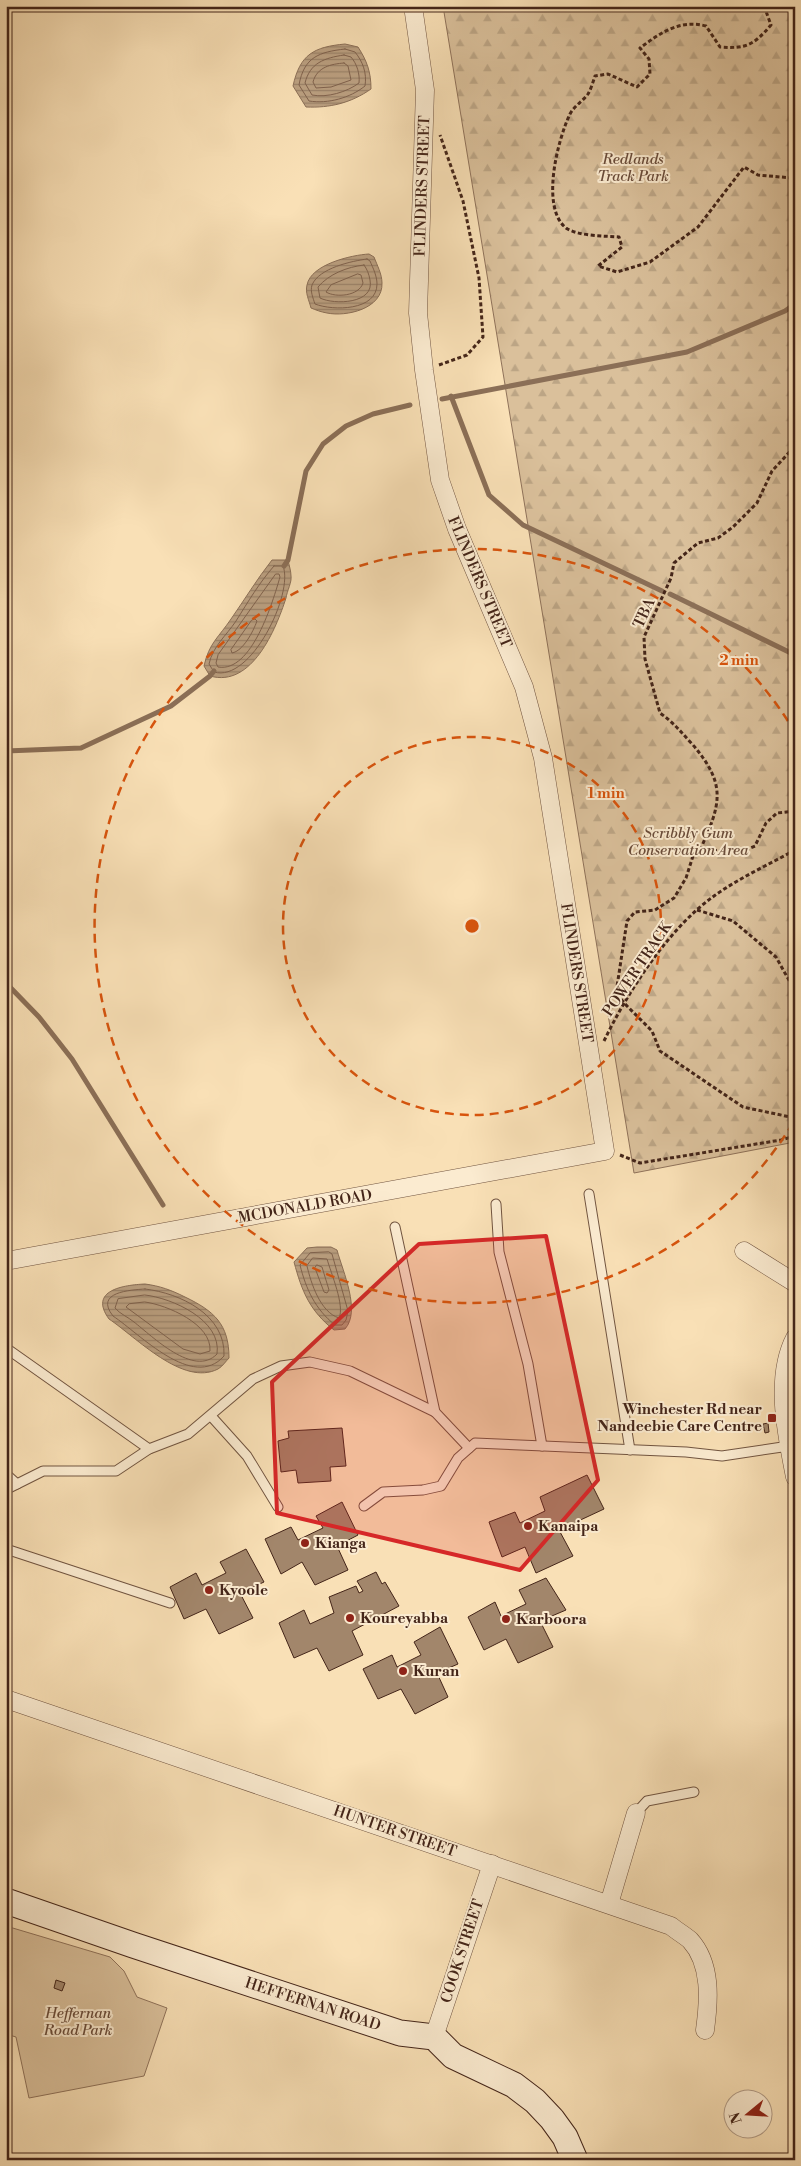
<svg xmlns="http://www.w3.org/2000/svg" width="801" height="2166" font-family="'Libre Bodoni',serif">
<style>
.forest{fill:url(#forest-firs);stroke:#8f725a}
.park{fill:#dac09b;stroke:#8f725a}
.water{fill:url(#water-rules);stroke:#8b6f57}
.lines{fill:none;stroke-linecap:round;stroke-linejoin:round}
.shore{stroke:#80624d;stroke-width:1}
.stream{stroke:#8b6f57;stroke-width:5}
.building{fill:#a2866b;stroke:#442519}
.lane-casing{stroke:#715440;stroke-width:11}
.street-casing{stroke:#715440;stroke-width:19}
.secondary-casing{stroke:#442519;stroke-width:27}
.path{stroke:#442519;stroke-width:3;stroke-dasharray:4 2.5;stroke-linecap:butt}
.lane{stroke:#fbebd0;stroke-width:9}
.street{stroke:#fbebd0;stroke-width:18}
.secondary{stroke:#fbebd0;stroke-width:25}
.marked{fill:#d62828;fill-opacity:0.2;stroke:#d62828;stroke-width:4;stroke-linejoin:round}
.ring{fill:none;stroke:#d8540d;stroke-width:2.5;stroke-dasharray:9 6}
.poi-dot{fill:#8f2418;stroke:#fbebd0;stroke-width:2}
.labels{text-anchor:middle;stroke-width:4;stroke-linejoin:round;paint-order:stroke}
.park-label{font-size:15px;font-style:italic;fill:#6a4c3a;stroke:#fbebd0}
.street-label{font-size:15px;fill:#442519;stroke:#fbebd0}
.poi-label{font-size:15px;font-weight:bold;fill:#442519;stroke:#fbebd0;text-anchor:start}
.centre{fill:#d8540d;stroke:#fbebd0;stroke-width:2.5}
.ring-label{font-size:15px;text-anchor:middle;font-weight:bold;fill:#d8540d;stroke:#fbebd0;stroke-width:4;stroke-linejoin:round;paint-order:stroke}
</style>
<defs>
<pattern id="forest-firs" width="22" height="20" patternUnits="userSpaceOnUse" patternTransform="scale(1.25)"><rect width="22" height="20" fill="#dac09b"/><path d="M5 1l3.5 6h-7zM16 11l3.5 6h-7z" fill="#bca585"/></pattern>
<pattern id="water-rules" width="6" height="5" patternUnits="userSpaceOnUse" patternTransform="scale(1.25)"><rect width="6" height="5" fill="#bba081"/><path d="M0 2.5h6" fill="none" stroke="#9a8269"/></pattern>
</defs>
<rect width="100%" height="100%" fill="#f9e0b6"/>
<filter id="stains"><feTurbulence type="fractalNoise" baseFrequency=".004" numOctaves="4"/><feColorMatrix values="0 0 0 0 .2 0 0 0 0 .09 0 0 0 0 .02 0 0 0 .5 -.17"/></filter>
<radialGradient id="worn" r=".72"><stop offset=".6" stop-color="#630" stop-opacity="0"/><stop offset="1" stop-color="#630" stop-opacity=".3"/></radialGradient>
<!-- forest -->
<polygon class="forest" points="443,6 795,6 795,1142 634,1173"/>
<!-- park -->
<polygon class="park" points="6,1926 110,1957 124,1971 137,1997 167,2008 144,2076 29,2098 16,2037 6,2034"/>
<!-- water -->
<g class="water">
<path d="M345,44l13,3c9,14 13,25 13,42 -20,14 -41,19 -65,18l-13,-21c7,-32 21,-39 52,-42z"/>
<path d="M369,254l5,3c3,8 8,17 8,26 1,26 -36,34 -55,30 -6,-1 -11,-3 -16,-5 -2,-8 -6,-15 -4,-23 4,-21 45,-30 62,-31z"/>
<path d="M272,560h16c1,5 3,11 3,16 1,6 -4,15 -5,22 -10,31 -34,90 -76,78l-6,-10c5,-23 15,-29 27,-47 14,-20 26,-40 41,-59z"/>
<path d="M317,1247h14l6,3c6,22 24,61 8,79l-11,1c-24,-19 -32,-38 -40,-68l13,-14z"/>
<path d="M145,1284c15,2 26,6 40,13 29,14 44,27 44,61 -3,3 -7,9 -11,11 -35,18 -82,-32 -109,-50 -21,-29 15,-34 36,-35z"/>
</g>
<g class="lines">
<!-- shore -->
<g class="shore">
<path d="M345,49l10,3c8,10 12,21 10,34 -15,12 -37,18 -56,15l-10,-16c5,-28 20,-33 46,-36z"/>
<path d="M344,55l7,2c6,7 9,17 8,26 -12,9 -32,15 -47,12l-7,-12c5,-20 19,-25 39,-28z"/>
<path d="M344,63l4,3 3,14 -20,7 -15,1 -3,-6c4,-15 18,-18 31,-19z"/>
<path d="M367,259l3,2c3,7 7,15 7,23 0,27 -44,27 -62,20 -2,-6 -5,-13 -3,-19 7,-17 40,-24 55,-26z"/>
<path d="M364,265c3,4 5,9 6,15 5,24 -36,25 -50,18l-2,-11c11,-13 29,-20 46,-22z"/>
<path d="M358,274l3,1 2,8c-4,13 -27,15 -37,9l5,-7z"/>
<path d="M274,566h9c11,27 -32,117 -69,106l-5,-8c4,-18 17,-28 27,-43 12,-19 23,-38 38,-55z"/>
<path d="M276,574h3l1,3c-7,24 -28,96 -62,90l-2,-4 2,-8z"/>
<path d="M252,620l3,-1 2,2c-4,11 -14,30 -25,32l-1,-3z"/>
<path d="M329,1252l3,2 16,57 -2,9 -4,5h-7c-20,-16 -29,-36 -35,-60l10,-12z"/>
<path d="M313,1258l14,1c4,14 18,47 12,59 -19,-6 -28,-35 -32,-52z"/>
<polygon points="317,1265 322,1267 329,1290 327,1293 324,1292 315,1268"/>
<path d="M145,1289c35,4 81,26 79,67 -31,35 -84,-22 -111,-40 -19,-24 17,-26 32,-27z"/>
<path d="M145,1295c27,3 77,25 72,59 -23,24 -65,-18 -83,-32 -6,-5 -14,-8 -19,-14l3,-9z"/>
<path d="M145,1302c22,3 67,22 65,49l-10,3 -17,-5 -57,-42 3,-3z"/>
</g>
<!-- stream -->
<g class="stream">
<polyline points="451,396 489,495 523,525 662,591"/>
<polyline points="442,399 687,352 785,311 795,304"/>
<polyline points="284,566 288,560 306,471 323,444 346,426 373,414 410,405"/>
<polyline points="670,594 795,655"/>
<polyline points="6,751 81,748 171,706 210,676 214,671"/>
<polyline points="6,983 39,1017 72,1059 163,1205"/>
</g>
</g>
<!-- building -->
<g class="building">
<polygon points="768,1423 769,1432 765,1433 763,1424"/>
<polygon points="342,1428 346,1466 330,1467 331,1481 298,1483 296,1470 281,1472 278,1441 289,1438 288,1431"/>
<polygon points="587,1475 604,1509 559,1530 573,1556 536,1573 525,1547 502,1557 489,1522 515,1512 520,1523 545,1511 540,1497"/>
<polygon points="342,1502 358,1535 337,1546 348,1570 315,1585 302,1562 281,1574 265,1539 291,1527 298,1540 323,1528 316,1516"/>
<polygon points="246,1549 264,1582 240,1593 253,1618 219,1634 206,1609 184,1619 170,1587 196,1573 202,1585 226,1573 220,1562"/>
<polygon points="376,1572 382,1584 385,1582 399,1606 352,1631 363,1655 329,1671 317,1648 294,1658 279,1623 304,1610 310,1624 334,1613 329,1597 356,1586 359,1593 363,1591 357,1581"/>
<polygon points="546,1578 566,1610 540,1621 553,1647 518,1663 506,1639 484,1650 468,1617 495,1602 501,1616 526,1604 519,1590"/>
<polygon points="440,1627 458,1664 437,1673 448,1697 415,1714 401,1689 378,1699 363,1669 392,1655 397,1667 421,1655 414,1642"/>
<polygon points="56,1980 65,1983 62,1991 54,1988"/>
</g>
<g class="lines">
<!-- lane casing -->
<g class="lane-casing">
<g id="lane">
<polyline points="589,1194 630,1450"/>
<polyline points="496,1204 499,1252 528,1364 542,1446"/>
<polyline points="395,1227 435,1412 469,1448"/>
<polyline points="6,1348 149,1449"/>
<polyline points="211,1416 247,1456 278,1507"/>
<polyline points="6,1474 17,1484"/>
<polyline points="6,1493 7,1489 43,1471 116,1471 149,1449 188,1434 253,1379 281,1366 310,1362 350,1371 435,1412"/>
<polyline points="364,1506 383,1492 423,1490 441,1486 458,1458 475,1443 686,1452 722,1456 789,1446"/>
<polyline points="6,1549 170,1603"/>
<polyline points="636,1813 647,1801 694,1792"/>
</g>
</g>
<!-- street casing -->
<g class="street-casing">
<g id="street">
<polyline points="744,1251 795,1283"/>
<polyline points="6,1261 605,1151 543,758 524,687 457,529 440,480 424,370 418,313 425,90 413,6"/>
<path d="M795,1338c-21,40 -8,98 0,139"/>
<path d="M6,1699l665,227c6,5 13,9 19,14 22,24 19,61 15,90"/>
<polyline points="609,1904 636,1813"/>
<polyline points="434,2037 492,1864"/>
</g>
</g>
<!-- secondary casing -->
<g class="secondary-casing">
<polyline id="secondary" points="6,1901 133,1945 400,2033 434,2037 453,2056 514,2085 535,2101 552,2119 565,2137 575,2160"/>
</g>
<!-- path -->
<g class="path">
<path d="M764,6l7,19c-17,20 -25,24 -51,22l-14,-21c-26,-7 -46,7 -66,22l9,11 1,15 -13,13 -29,-13 -13,2c-2,6 -4,13 -7,18 -5,7 -14,12 -18,20 -12,25 -30,93 -4,114 11,8 39,8 53,9l3,10 -24,19 19,6 33,-10 48,-35 46,-60 14,8 34,3 3,-4"/>
<polyline points="439,365 467,355 483,337 479,278 463,201 440,135"/>
<polyline points="795,811 777,813 766,823 755,846 743,851 700,850 693,856 686,878 674,898 655,910 635,912 627,921 616,993 625,1004 652,1031 660,1051 743,1107 795,1118"/>
<path d="M700,850c21,-46 27,-65 -7,-105 -11,-12 -20,-23 -33,-32l-15,-54 -1,-22 27,-59 3,-15 24,-20 20,-5 15,-11 24,-24 15,-32 23,-25"/>
<polyline points="697,910 733,921 776,957 795,991"/>
<path d="M604,1041c24,-50 65,-113 110,-145 25,-18 54,-31 81,-46"/>
<polyline points="620,1155 640,1163 781,1140 795,1136"/>
</g>
<!-- lane -->
<use href="#lane" class="lane"/>
<!-- street -->
<use href="#street" class="street"/>
<!-- secondary -->
<use href="#secondary" class="secondary"/>
</g>
<!-- marked area -->
<path class="marked" d="M546,1236l52,244 -78,90 -243,-57 -5,-131 147,-138z"/>
<!-- distance rings -->
<g class="ring">
<circle cx="472" cy="926" r="189"/>
<path d="M793 1123A377 377 0 1 1 793 729"/>
</g>
<!-- markers -->
<g class="poi-dot">
<rect x="767" y="1413" width="10" height="10" rx="2.5"/>
<circle cx="528" cy="1526" r="5"/>
<circle cx="305" cy="1543" r="5"/>
<circle cx="209" cy="1590" r="5"/>
<circle cx="350" cy="1618" r="5"/>
<circle cx="506" cy="1619" r="5"/>
<circle cx="403" cy="1671" r="5"/>
</g>
<g class="labels">
<!-- park labels -->
<g class="park-label">
<text x="633" y="164">Redlands<tspan x="633" dy="17">Track Park</tspan></text>
<text x="688" y="838">Scribbly Gum<tspan x="688" dy="17">Conservation Area</tspan></text>
<text x="78" y="2018">Heffernan<tspan x="78" dy="17">Road Park</tspan></text>
</g>
<!-- street labels -->
<g class="street-label">
<text transform="translate(422 186) rotate(-88)" y="5">FLINDERS STREET</text>
<text transform="translate(480 582) rotate(67)" y="5">FLINDERS STREET</text>
<text transform="translate(644 613) rotate(-65)" y="5">TBA</text>
<text transform="translate(637 969) rotate(-56)" y="5">POWER TRACK</text>
<text transform="translate(577 973) rotate(81)" y="5">FLINDERS STREET</text>
<text transform="translate(305 1206) rotate(-10)" y="5">MCDONALD ROAD</text>
<text transform="translate(395 1831) rotate(19)" y="5">HUNTER STREET</text>
<text transform="translate(462 1951) rotate(-72)" y="5">COOK STREET</text>
<text transform="translate(313 2004) rotate(18)" y="5">HEFFERNAN ROAD</text>
</g>
<!-- poi labels -->
<g class="poi-label">
<text x="762" y="1414" text-anchor="end">Winchester Rd near<tspan x="762" dy="17">Nandeebie Care Centre</tspan></text>
<text x="538" y="1531">Kanaipa</text>
<text x="315" y="1548">Kianga</text>
<text x="219" y="1595">Kyoole</text>
<text x="360" y="1623">Koureyabba</text>
<text x="516" y="1624">Karboora</text>
<text x="413" y="1676">Kuran</text>
</g>
</g>
<circle cx="472" cy="926" r="8" class="centre"/>
<g class="ring-label">
<text x="739" y="665">2 min</text>
<text x="606" y="798">1 min</text>
</g>
<!-- margin -->
<rect width="801" height="2166" fill="none" stroke="#f9e0b6" stroke-width="25"/>
<rect x="8" y="8" width="786" height="2151" fill="none" stroke="#442519" stroke-width="2.5"/>
<rect x="12" y="12" width="776" height="2141" fill="none" stroke="#442519"/>
<!-- north arrow -->
<g transform="translate(748 2114) rotate(252)"><circle r="24" fill="#fbebd0" stroke="#b29c87"/>
<path d="M0-4L9 19L0 12L-9 19Z" fill="#8f2418"/>
<text y="-8" font-size="14" font-weight="bold" text-anchor="middle" fill="#442519">N</text>
</g>
<rect width="100%" height="100%" filter="url(#stains)"/>
<rect width="100%" height="100%" fill="url(#worn)"/>
</svg>
